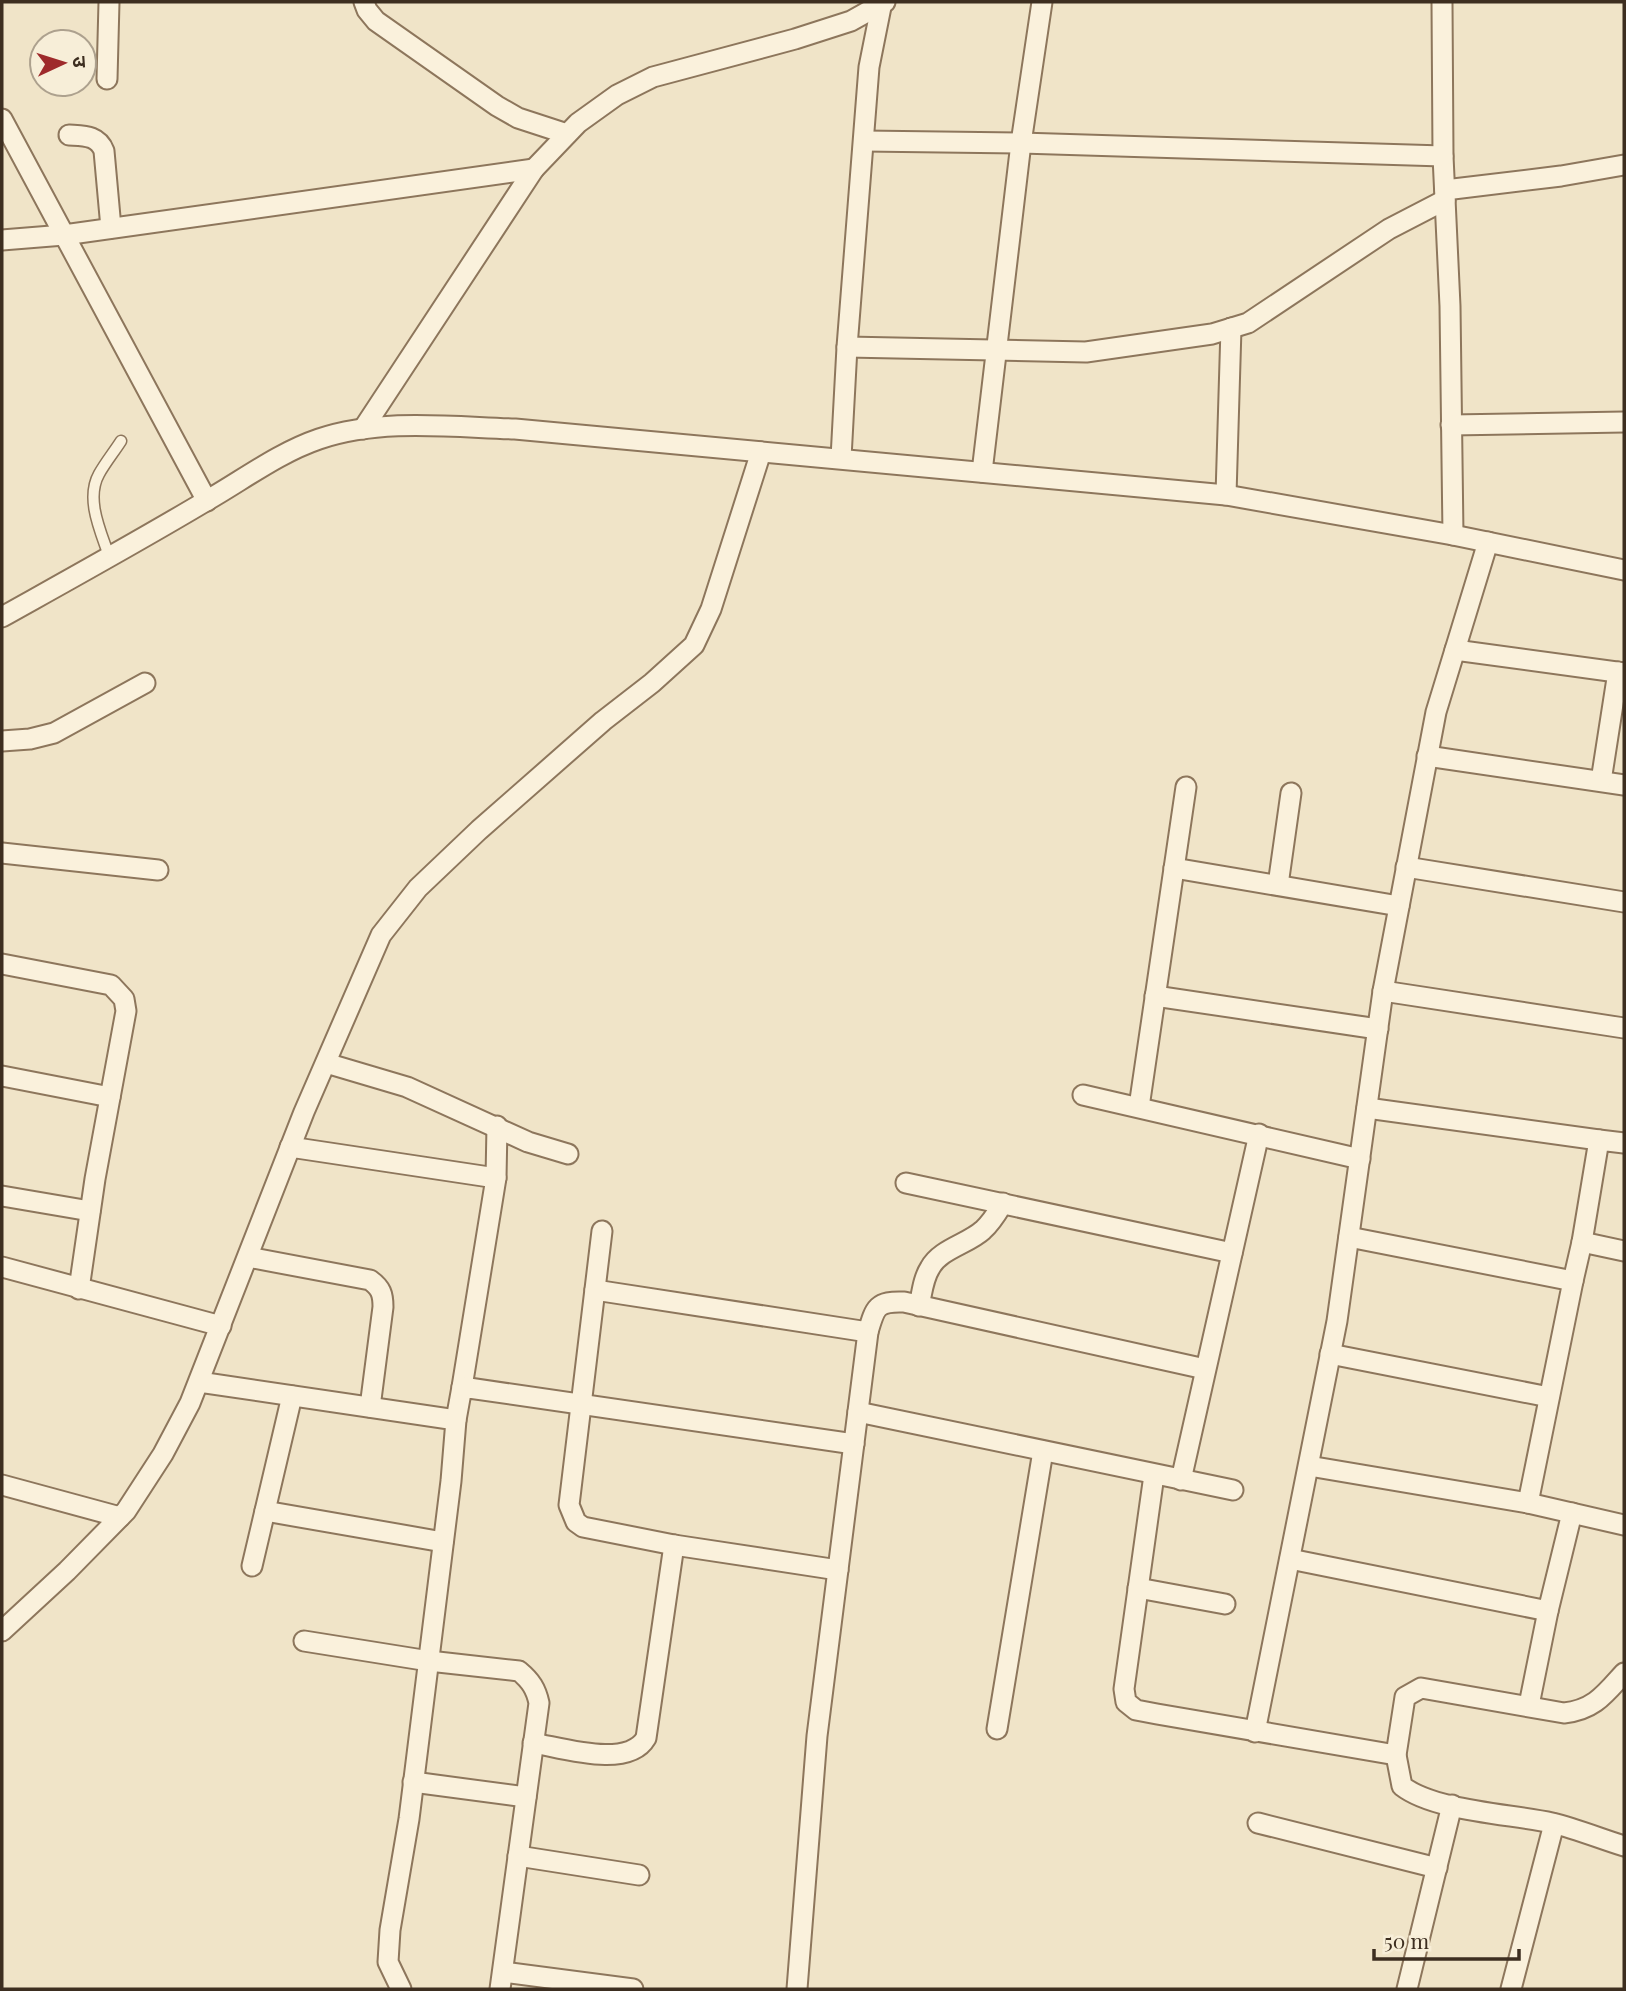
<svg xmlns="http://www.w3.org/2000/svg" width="1626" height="1991" font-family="'Playfair Display','Noto Sans Devanagari',serif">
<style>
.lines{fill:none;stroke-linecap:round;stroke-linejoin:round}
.service-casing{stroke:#8d765c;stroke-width:13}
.minor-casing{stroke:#8d765c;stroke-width:23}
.service{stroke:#faf1dc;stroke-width:10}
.minor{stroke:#faf1dc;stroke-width:19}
</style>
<rect width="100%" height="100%" fill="#f0e4c8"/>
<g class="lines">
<!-- service casing -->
<g class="service-casing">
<path id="service" d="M109,556c-8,-24 -24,-57 -10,-82 6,-11 15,-22 22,-33"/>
</g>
<!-- minor casing -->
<g class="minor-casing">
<g id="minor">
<polyline points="364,2 367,10 376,21 497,106 518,118 567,134"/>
<polyline points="1442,2 1443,156 1450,306 1453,535"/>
<polyline points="107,79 109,2"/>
<polyline points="2,119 207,501"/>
<path d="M69,135c15,1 29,0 35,16l7,77"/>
<polyline points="864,141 1021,143 1443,156"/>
<polyline points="1445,190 1561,176 1624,165"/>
<polyline points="2,240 64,235 534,169"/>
<polyline points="847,347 1086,352 1212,334 1248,323 1389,229 1445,200"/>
<polyline points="1451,425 1624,422"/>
<polyline points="363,429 534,169 578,123 617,95 653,77 795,39 851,21 885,2"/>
<polyline points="841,458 847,347 869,67 882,2"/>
<polyline points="982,472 1021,143 1042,2"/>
<polyline points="1226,495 1231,328"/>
<path d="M2,617c68,-38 137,-76 204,-116 37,-21 72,-48 113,-62 62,-21 132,-12 196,-10l711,66 227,40 171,35"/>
<polyline points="1455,650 1624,673"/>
<polyline points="2,741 30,739 54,733 145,683"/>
<polyline points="1427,756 1624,785"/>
<polyline points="1601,781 1618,672"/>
<polyline points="2,853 158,870"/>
<polyline points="1406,867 1624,902"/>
<polyline points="1174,868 1399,906"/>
<polyline points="1278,885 1291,793"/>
<polyline points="2,964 111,985 124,999 126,1011 95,1179 79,1289"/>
<polyline points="1383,991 1624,1028"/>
<polyline points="1155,996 1378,1029"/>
<polyline points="326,1063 407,1087 528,1142 568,1154"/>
<polyline points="2,1076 110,1097"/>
<polyline points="1083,1095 1360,1159"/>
<polyline points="1139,1107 1186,787"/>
<polyline points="1367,1108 1599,1140"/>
<polyline points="290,1147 496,1178"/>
<polyline points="906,1183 1232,1253"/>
<polyline points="2,1196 90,1211"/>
<polyline points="602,1231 569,1505 576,1522 583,1527 674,1545 838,1570"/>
<polyline points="1349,1237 1573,1281 1528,1503"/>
<polyline points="1582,1242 1599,1140 1624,1143"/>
<path d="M248,1257l122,23c11,8 13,14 13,27l-13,100"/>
<polyline points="2,1267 221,1326"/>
<polyline points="1573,1281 1582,1242 1624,1251"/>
<polyline points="595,1290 868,1332"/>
<path d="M919,1306c3,-13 4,-27 11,-38 10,-19 38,-24 53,-38 9,-8 14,-17 20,-27"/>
<polyline points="1330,1354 1549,1397"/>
<polyline points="199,1382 456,1420 451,1481 409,1819 390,1930 388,1962 401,1989"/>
<polyline points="462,1387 496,1178 497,1126"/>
<polyline points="858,1412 1233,1490"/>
<polyline points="456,1420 462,1387 854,1444"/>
<polyline points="1309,1466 1528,1503 1624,1525"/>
<polyline points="1154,1475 1124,1689 1126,1702 1136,1710 1157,1714 1396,1755"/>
<polyline points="1181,1480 1259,1134"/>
<polyline points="2,1485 120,1517"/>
<polyline points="265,1511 443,1542"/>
<polyline points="1290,1559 1548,1611 1572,1513"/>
<polyline points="252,1566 292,1396"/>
<polyline points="1138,1588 1225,1604"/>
<polyline points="2,1631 67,1571 126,1511 163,1454 190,1403 304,1112 381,935 418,888 479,830 603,721 652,683 694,645 711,609 761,452"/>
<path d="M304,1641l125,20 90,10c12,10 17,18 20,32l-39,286"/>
<path d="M1624,1673c-19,21 -30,37 -60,40l-143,-25 -16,9 -9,58 6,31c32,25 109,28 150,37 25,6 49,16 72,23"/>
<polyline points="1529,1705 1548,1611"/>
<polyline points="997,1729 1043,1451"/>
<polyline points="1255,1732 1337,1321 1383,991 1436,712 1488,542"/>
<path d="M533,1743c30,5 95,26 113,-5l28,-193"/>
<polyline points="413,1782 526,1797"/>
<polyline points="1258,1823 1437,1868"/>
<polyline points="518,1856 639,1875"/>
<polyline points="503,1972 633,1989"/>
<path d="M797,1989l20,-253 51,-404c7,-25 9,-31 36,-30l301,67"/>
<polyline points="1407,1989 1452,1805"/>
<polyline points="1511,1989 1554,1824"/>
</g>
</g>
<!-- service -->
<use href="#service" class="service"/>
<!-- minor -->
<use href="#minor" class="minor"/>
</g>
<!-- border -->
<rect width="1626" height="1991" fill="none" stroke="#3d2e20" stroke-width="7"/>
<!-- north arrow -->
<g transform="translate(63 63) rotate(86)"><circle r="33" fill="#f7eed8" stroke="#ada18e" stroke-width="2"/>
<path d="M0-5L12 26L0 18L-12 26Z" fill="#9e2a2b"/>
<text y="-10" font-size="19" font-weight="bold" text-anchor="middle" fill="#3d2e20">उ</text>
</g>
<!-- scale -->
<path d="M1374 1949v10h145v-10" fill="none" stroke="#3d2e20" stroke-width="3.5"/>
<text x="1384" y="1949" font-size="21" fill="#3d2e20" stroke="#f7eed8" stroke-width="5" paint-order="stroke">50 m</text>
</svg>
